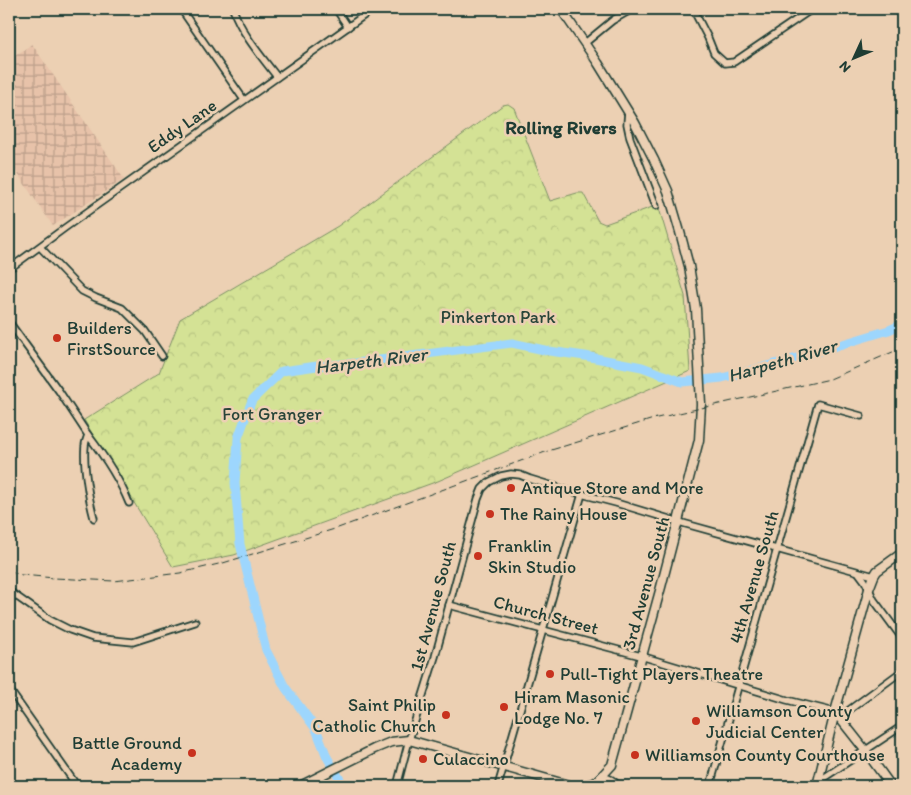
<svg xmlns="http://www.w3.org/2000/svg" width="911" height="795" font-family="Itim,sans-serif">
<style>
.industrial{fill:url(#industrial-grid)}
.park{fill:url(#park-crowns);stroke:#7a9064}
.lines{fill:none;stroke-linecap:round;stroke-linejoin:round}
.river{stroke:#9dd6fd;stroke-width:9}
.minor-casing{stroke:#1f3d34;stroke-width:9}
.major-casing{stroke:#1f3d34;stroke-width:11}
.minor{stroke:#ecd0b3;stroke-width:5.5}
.major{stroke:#ecd0b3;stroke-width:8}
.rail{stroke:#1f3d34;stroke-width:1;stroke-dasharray:8 4;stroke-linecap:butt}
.poi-dot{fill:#c8321e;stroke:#ecd0b3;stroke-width:2}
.labels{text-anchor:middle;stroke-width:5;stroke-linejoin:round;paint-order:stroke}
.street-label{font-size:18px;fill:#1f3d34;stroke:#ecd0b3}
.park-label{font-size:18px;fill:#284539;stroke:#ecd0b3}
.poi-label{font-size:18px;fill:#1f3d34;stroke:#ecd0b3;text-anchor:start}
.neighbourhood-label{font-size:19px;font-weight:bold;fill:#1f3d34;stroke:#ecd0b3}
.water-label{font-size:19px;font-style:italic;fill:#25453e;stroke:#ecd0b3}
</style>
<defs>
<pattern id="industrial-grid" width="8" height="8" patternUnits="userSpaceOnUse" patternTransform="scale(1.25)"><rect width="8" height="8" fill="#e7c2a9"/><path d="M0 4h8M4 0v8" fill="none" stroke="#bb9f8a"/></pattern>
<pattern id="park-crowns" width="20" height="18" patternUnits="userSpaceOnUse" patternTransform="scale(1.25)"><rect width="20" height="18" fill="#d4e295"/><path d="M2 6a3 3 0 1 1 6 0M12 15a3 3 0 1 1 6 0" fill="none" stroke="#b6c381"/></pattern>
</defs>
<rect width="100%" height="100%" fill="#ecd0b3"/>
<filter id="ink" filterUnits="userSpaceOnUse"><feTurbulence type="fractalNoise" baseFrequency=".02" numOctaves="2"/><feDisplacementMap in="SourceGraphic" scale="10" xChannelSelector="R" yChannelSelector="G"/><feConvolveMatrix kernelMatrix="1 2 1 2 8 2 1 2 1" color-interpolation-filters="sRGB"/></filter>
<g filter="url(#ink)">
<!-- industrial -->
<polygon class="industrial" points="32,44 124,179 53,226 9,161 9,60"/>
<!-- park -->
<polygon class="park" points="508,104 514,108 550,201 577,193 583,193 598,221 605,224 658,205 685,296 690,371 438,481 234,555 173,567 84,420 159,373 180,319 338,226 503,105"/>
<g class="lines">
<!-- river -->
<polyline class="river" points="344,786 327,757 316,729 285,687 266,650 240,544 235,483 238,438 252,400 282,371 317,366 356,363 512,343 549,351 585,356 642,367 682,382 722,378 790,360 889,330 902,324"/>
<!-- minor casing -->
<g class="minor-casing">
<g id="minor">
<polyline points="181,9 244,100"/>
<path d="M233,9c9,25 28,47 44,68"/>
<polyline points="336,9 348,27"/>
<polyline points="693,9 708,38 714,53 725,63 734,62 812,9"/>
<polyline points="585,43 613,20 632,9"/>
<polyline points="628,111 627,124 630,138 656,206"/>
<polyline points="40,247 82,291 96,298 122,308 145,331 162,356"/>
<polyline points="9,269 66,227 373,9"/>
<path d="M9,322l50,69 29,44c-1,3 -3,7 -3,11 -2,19 4,54 9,72"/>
<path d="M88,435c16,21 31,43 41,68"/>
<polyline points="859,573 865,581 874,600 902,638"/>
<polyline points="9,591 50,620 70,630 93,638 133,642 195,622"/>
<polyline points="449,605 641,656 787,700 835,712 845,713 902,671"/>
<polyline points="9,689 77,786"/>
<polyline points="819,781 902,726"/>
<polyline points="397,786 409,740 435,657 478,499 482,489 489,482 501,476 511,474 520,475 530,479 566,490 616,503 686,524 874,576"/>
<polyline points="498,786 582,494"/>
<polyline points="710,786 818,404 861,416"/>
</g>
</g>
<!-- major casing -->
<g class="major-casing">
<g id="major">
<polyline points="561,9 598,63 635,123 654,160 668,191 680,232 689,266 696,309 701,404 699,440 661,587 612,765 599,779"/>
<polyline points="835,712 865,750 891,786"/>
<polyline points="300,786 374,749 391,742 409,740 572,786"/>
<polyline points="578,786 591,784"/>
<path d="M590,786c8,-9 19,-10 27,0"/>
<polyline points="817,786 835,712 869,589 874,576 877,571 902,553"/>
<polyline points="895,786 902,782"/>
</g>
</g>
<!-- minor -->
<use href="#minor" class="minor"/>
<!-- major -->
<use href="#major" class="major"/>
<!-- rail -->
<polyline class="rail" points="9,571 22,575 54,578 114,581 180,573 223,563 338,528 548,451 657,418 830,379 902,348"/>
</g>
</g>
<!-- markers -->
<g class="poi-dot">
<circle cx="57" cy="338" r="5"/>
<circle cx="511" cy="488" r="5"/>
<circle cx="490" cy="514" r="5"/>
<circle cx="478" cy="556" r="5"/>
<circle cx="550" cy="674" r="5"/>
<circle cx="504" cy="707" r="5"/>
<circle cx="446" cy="715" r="5"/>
<circle cx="696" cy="721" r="5"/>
<circle cx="192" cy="753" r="5"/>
<circle cx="635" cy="755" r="5"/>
<circle cx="423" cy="759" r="5"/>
</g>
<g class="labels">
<!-- street labels -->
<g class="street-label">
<text transform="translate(182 126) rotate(-35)" y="6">Eddy Lane</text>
<text transform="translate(754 577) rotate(-74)" y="6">4th Avenue South</text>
<text transform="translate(646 583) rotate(-75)" y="6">3rd Avenue South</text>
<text transform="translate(433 606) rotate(-75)" y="6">1st Avenue South</text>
<text transform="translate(546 615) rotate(15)" y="6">Church Street</text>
</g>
<!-- park labels -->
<g class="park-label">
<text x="498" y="323">Pinkerton Park</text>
<text x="272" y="420">Fort Granger</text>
</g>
<!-- poi labels -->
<g class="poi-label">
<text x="67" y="334">Builders<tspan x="67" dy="21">FirstSource</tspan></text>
<text x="521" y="494">Antique Store and More</text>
<text x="500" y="520">The Rainy House</text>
<text x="488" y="552">Franklin<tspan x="488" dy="21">Skin Studio</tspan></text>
<text x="560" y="680">Pull-Tight Players Theatre</text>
<text x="514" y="703">Hiram Masonic<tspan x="514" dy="21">Lodge No. 7</tspan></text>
<text x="436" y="711" text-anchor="end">Saint Philip<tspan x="436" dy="21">Catholic Church</tspan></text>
<text x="706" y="717">Williamson County<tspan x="706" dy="21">Judicial Center</tspan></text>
<text x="182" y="749" text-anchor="end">Battle Ground<tspan x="182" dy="21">Academy</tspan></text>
<text x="645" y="761">Williamson County Courthouse</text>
<text x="433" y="765">Culaccino</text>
</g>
<!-- neighbourhood labels -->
<g class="neighbourhood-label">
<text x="561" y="134">Rolling Rivers</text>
</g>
<!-- water labels -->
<g class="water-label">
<text transform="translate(371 360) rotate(-7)" y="7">Harpeth River</text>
<text transform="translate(782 360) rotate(-16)" y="7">Harpeth River</text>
</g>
</g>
<!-- margin -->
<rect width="911" height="795" fill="none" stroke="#ecd0b3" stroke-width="30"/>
<rect x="15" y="15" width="881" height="765" fill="none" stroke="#1f3d34" stroke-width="2" filter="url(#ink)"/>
<!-- north arrow -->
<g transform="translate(854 58) rotate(226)" stroke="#ecd0b3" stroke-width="4" paint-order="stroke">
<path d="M0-4L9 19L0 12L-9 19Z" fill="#1f3d34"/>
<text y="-8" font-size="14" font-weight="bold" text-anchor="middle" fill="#1f3d34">N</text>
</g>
</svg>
